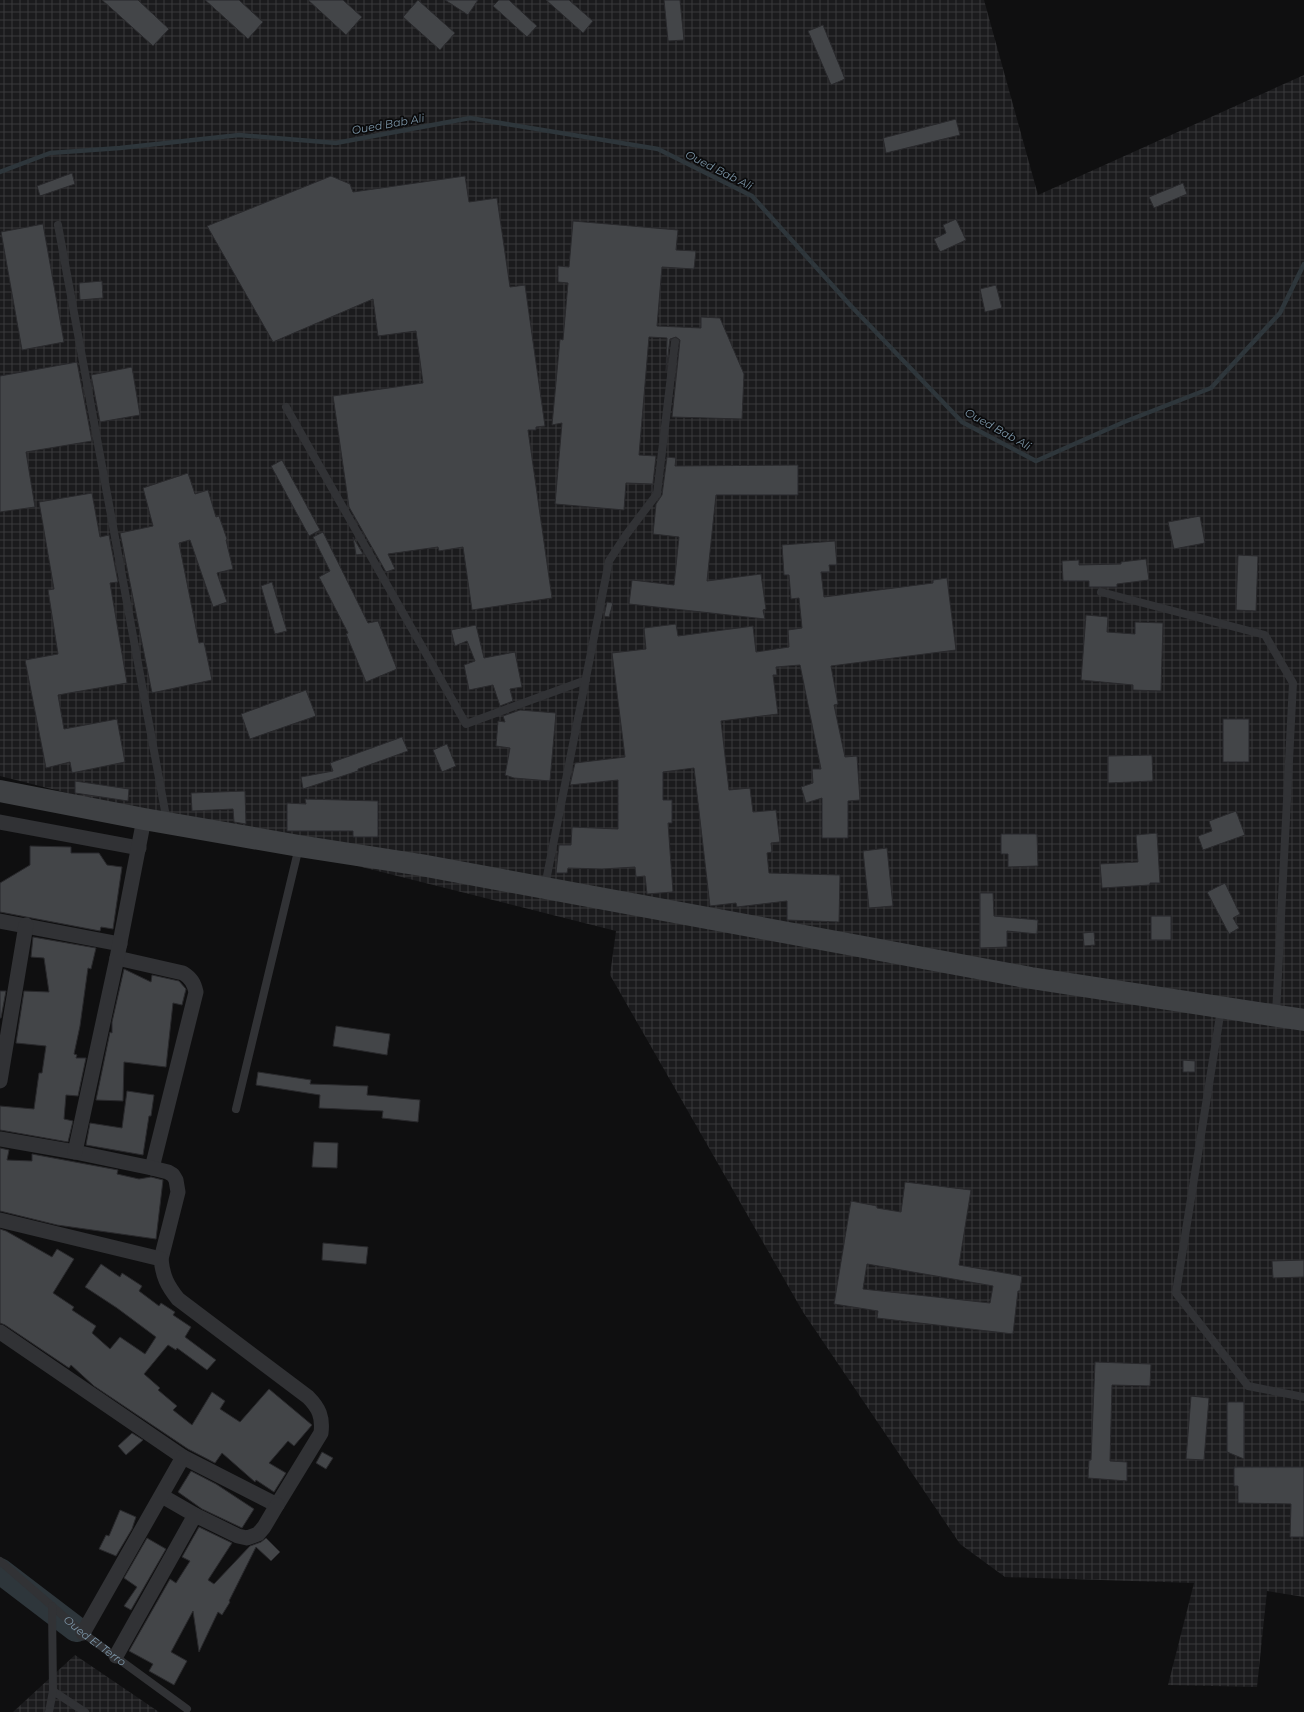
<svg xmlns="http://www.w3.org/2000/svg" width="1304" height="1712" font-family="Montserrat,sans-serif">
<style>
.industrial{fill:url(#industrial-grid)}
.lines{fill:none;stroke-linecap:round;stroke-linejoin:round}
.stream{stroke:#2e363b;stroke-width:4.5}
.river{stroke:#2e363b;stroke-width:26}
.building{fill:#434548;stroke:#29292c;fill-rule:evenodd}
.service{stroke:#313235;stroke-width:8}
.minor{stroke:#313235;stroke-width:15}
.secondary{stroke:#3f4144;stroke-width:22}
.labels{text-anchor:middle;stroke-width:3.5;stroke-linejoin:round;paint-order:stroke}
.water-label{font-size:11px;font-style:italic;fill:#7c95a7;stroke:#0a0a0b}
</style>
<defs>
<pattern id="industrial-grid" width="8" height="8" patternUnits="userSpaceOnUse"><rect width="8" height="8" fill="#1b1b1d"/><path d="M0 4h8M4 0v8" fill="none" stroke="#39393b"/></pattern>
</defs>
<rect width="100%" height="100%" fill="#0f0f10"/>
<!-- industrial -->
<g class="industrial">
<polygon points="0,0 984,0 1038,195 1304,75 1304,1597 1267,1591 1257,1687 1168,1685 1194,1583 1005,1577 960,1544 803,1312 610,975 616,931 0,776"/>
<polygon points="75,1655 159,1712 13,1712"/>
</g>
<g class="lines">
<!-- stream -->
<polyline class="stream" points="0,172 50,153 120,148 239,135 336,143 470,118 658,149 752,196 851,306 962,422 1036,461 1124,422 1211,388 1280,313 1304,264"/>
<!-- river -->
<polyline class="river" points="0,1571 76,1629"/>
</g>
<!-- building -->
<g class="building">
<polygon points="102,0 138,0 169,29 153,46"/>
<polygon points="205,0 239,0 263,22 248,39"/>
<polygon points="308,0 343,0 362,17 346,35"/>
<polygon points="418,0 455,33 440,50 403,17"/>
<polygon points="445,0 478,0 468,15"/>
<polygon points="499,0 509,0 537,26 527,37 493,6"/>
<polygon points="546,0 569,0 593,21 583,33"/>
<polygon points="664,0 680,0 684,40 668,41"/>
<polygon points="823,25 845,79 831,85 808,31"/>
<polygon points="956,119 960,135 886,153 883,138"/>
<polygon points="72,173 75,184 40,196 37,186"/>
<polygon points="331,176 350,184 353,192 465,176 469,202 497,198 510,287 525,285 545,426 536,427 536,430 528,430 552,598 472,610 463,547 439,551 438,547 388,554 395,569 386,572 349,507 333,396 423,383 416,331 378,336 373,299 273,342 207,226"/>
<polygon points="1183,183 1187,194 1154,208 1149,197"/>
<polygon points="956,219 966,240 940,252 934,239 946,233 943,225"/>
<polygon points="573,221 678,230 676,250 696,251 694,269 662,267 657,326 701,328 701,317 720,318 744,374 742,419 672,417 680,340 676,337 670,339 666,371 667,338 649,337 639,455 656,456 652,492 651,493 652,484 626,483 624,510 555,504 562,423 552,425 560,339 563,340 568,283 558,282 558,266 569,267"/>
<polygon points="43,224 64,342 22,350 1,232"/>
<polygon points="102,281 103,298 80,300 79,283"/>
<polygon points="996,285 1002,308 985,312 980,289"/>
<polygon points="77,362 92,441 26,452 35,507 0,512 0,376"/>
<polygon points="132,367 140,415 100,422 91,375"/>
<polygon points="667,457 676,458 675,466 798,465 798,495 716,495 707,581 761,574 766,609 763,610 765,619 629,604 632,580 674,585 679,537 653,534 656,504 662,495"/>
<polygon points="282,460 320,530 309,536 271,466"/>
<polygon points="188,473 195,494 208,490 216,517 219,516 227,539 226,540 233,569 217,573 227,602 213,607 190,540 179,543 199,643 204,642 212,680 152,693 120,533 153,526 143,488"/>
<polygon points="92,493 100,537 109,535 118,582 110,583 127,683 58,695 64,729 117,719 125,762 72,773 70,762 46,768 25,660 58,654 48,590 54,589 39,502"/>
<polygon points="1200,516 1205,543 1174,549 1168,522"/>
<polygon points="323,532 368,623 378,621 397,669 366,682 346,634 348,633 319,577 330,571 313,537"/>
<polygon points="353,537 363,554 356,555"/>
<polygon points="835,541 837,565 829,565 830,572 821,572 824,597 933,583 933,580 947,578 956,650 831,666 838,704 834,705 845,757 857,756 860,800 848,801 848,838 822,838 822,798 806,803 801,787 813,783 812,769 821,769 800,665 776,667 777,675 773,675 778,714 721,721 729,790 750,788 753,812 776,810 780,842 771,843 772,852 767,853 769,873 840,875 839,922 787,920 787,901 737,907 736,903 710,906 694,768 663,772 663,800 672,800 672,823 668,823 673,892 647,894 645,876 636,877 635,867 602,869 568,868 567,873 556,873 559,845 571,845 572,827 618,829 618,780 570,785 575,763 625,757 612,653 646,649 644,628 676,624 678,636 753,626 756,652 789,647 788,630 802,628 799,598 791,599 789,575 784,575 782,545"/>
<polygon points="1238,555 1258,556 1256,611 1236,610"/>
<polygon points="1146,559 1149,580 1117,584 1117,587 1089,587 1089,581 1063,581 1062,561 1079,560 1079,565 1121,564 1121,562"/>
<polygon points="272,582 287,631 275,634 261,586"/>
<polygon points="607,602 613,603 609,617 604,616"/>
<polygon points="1086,615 1108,617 1107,632 1135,634 1135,622 1163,623 1161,691 1133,690 1133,685 1081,680"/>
<polygon points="476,625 484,658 515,652 522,687 510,689 513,701 500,706 493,685 469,690 464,665 475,661 467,641 455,646 451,630"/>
<polygon points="306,690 316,716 250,739 241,714"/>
<polygon points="520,710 556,713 550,781 514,778 505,775 510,748 496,746 498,721 505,722 503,716"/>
<rect x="1223" y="719" width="26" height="43"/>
<polygon points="402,737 408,751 358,769 358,771 303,789 301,777 333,771 330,763"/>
<polygon points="447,744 456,766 442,772 433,750"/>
<polygon points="1152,755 1153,781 1108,783 1108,756"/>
<polygon points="75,781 129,789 128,801 75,793"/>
<polygon points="245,791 246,824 234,822 233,809 192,811 191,793"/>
<polygon points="305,799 378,801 378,837 353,837 353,831 287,831 287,803 306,804"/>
<polygon points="1236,811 1245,835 1203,850 1198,836 1212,831 1209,821"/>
<polygon points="1157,833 1160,883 1150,883 1150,885 1102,888 1100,864 1138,862 1136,835"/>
<polygon points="1001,834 1037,834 1038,866 1008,867 1008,854 1001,854"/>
<polygon points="30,846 71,847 71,853 99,853 107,865 122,867 113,929 101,927 100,931 0,912 0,883 30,865"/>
<polygon points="887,848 893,906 869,908 863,851"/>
<polygon points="1225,883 1240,914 1233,918 1239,928 1229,934 1207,892"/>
<polygon points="980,893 993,893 994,916 1038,920 1037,934 1007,931 1007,947 980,948"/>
<rect x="1151" y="916" width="20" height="24"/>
<polygon points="1094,932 1095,945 1084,946 1083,933"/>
<polygon points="33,937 96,948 91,969 88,968 80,1026 74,1054 77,1055 76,1058 86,1058 78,1096 66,1095 64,1119 73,1121 68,1142 0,1130 0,1106 34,1109 39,1073 42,1073 46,1046 16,1043 24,991 49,992 44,958 31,957"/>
<polygon points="124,969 151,982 152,975 179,981 186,989 182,1005 173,1003 166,1067 124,1062 123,1101 96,1100 110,1032 112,1033 112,1022"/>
<polygon points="0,991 6,991 1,1018 0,1018"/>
<polygon points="336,1026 390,1034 387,1055 333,1046"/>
<polygon points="1183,1060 1195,1061 1195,1072 1183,1072"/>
<polygon points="258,1072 311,1080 310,1084 368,1086 367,1095 420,1100 418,1122 382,1118 383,1111 319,1108 320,1095 256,1085"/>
<polygon points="127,1091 154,1095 151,1116 149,1116 143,1155 86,1145 90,1123 122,1128"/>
<polygon points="314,1142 338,1143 337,1168 312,1167"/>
<polygon points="0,1148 9,1150 7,1160 32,1161 32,1154 118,1170 117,1174 139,1179 151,1177 163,1180 156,1239 57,1225 0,1211"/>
<path d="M905,1182l66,8 -12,75 63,11 -2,15h-2l-5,43 -136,-16 1,-7 -44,-7 17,-103 26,5v2l24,4zM867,1264l126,22 -3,17 -127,-14z"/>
<polygon points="0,1229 6,1231 52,1257 57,1249 74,1259 53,1293 74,1307 72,1310 96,1326 92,1333 110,1349 120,1337 145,1354 156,1337 117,1308 85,1287 101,1264 120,1277 122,1273 142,1286 139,1291 159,1306 161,1303 175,1312 173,1315 191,1327 185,1337 216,1360 207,1370 177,1348 176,1350 168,1345 144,1374 160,1388 158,1390 177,1406 173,1410 192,1425 212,1392 225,1401 220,1409 240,1422 269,1389 312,1425 294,1446 288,1441 269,1463 286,1473 274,1492 256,1480 255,1482 222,1453 215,1463 188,1449 94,1386 71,1365 69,1368 5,1325 0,1323"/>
<polygon points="323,1243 368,1247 366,1264 322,1260"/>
<polygon points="1304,1260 1304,1277 1273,1278 1272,1261"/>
<polygon points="1095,1362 1151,1364 1150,1386 1112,1385 1110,1461 1127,1462 1127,1481 1088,1478 1089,1460 1091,1460"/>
<polygon points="1191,1396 1209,1398 1204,1460 1186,1459"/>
<polygon points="1227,1402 1244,1402 1244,1459 1227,1452"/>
<polygon points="132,1433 143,1440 126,1455 118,1446"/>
<polygon points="322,1452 333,1458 326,1469 316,1463"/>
<polygon points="1234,1467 1304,1467 1304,1537 1290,1537 1291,1504 1238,1503 1238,1486 1234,1486"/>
<polygon points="191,1471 216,1484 254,1509 242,1528 202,1509 178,1492"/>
<polygon points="120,1510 136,1517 132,1529 116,1556 99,1549 106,1535 109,1536"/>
<polygon points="199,1527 232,1543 208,1580 214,1584 250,1546 261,1542 266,1538 280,1552 271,1561 256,1547 229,1601 230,1602 222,1615 218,1612 199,1652 193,1611 171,1652 187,1661 174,1685 149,1671 153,1664 129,1651 170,1579 176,1583 190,1561 182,1557"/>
<polygon points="147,1538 166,1549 131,1610 124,1606 137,1587 124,1578"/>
</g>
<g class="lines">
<!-- service -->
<g class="service">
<polyline points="58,225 167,822"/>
<polyline points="286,407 466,724 586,680"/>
<polyline points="1101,592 1265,635 1293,683 1276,1014"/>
<polyline points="545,886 609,561 626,535 657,494 675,342"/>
<polyline points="1221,1009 1176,1293 1248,1386 1304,1397"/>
<polyline points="236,1109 299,847"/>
<path id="s1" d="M0,1561l83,72 104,76"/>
<polyline points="53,1691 85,1712"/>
<polyline points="49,1712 53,1691 52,1606"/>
</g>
<!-- minor -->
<g class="minor">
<polyline points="0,822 139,848"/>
<polyline points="0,921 120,944"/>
<path d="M117,958l66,15c8,5 11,10 13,19l-44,176"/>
<polyline points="0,1081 26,925"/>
<polyline points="0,1139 75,1152 152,1168 168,1172 173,1175 176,1180 178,1192 161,1259"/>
<polyline points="75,1152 117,958 144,819"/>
<path d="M0,1220l161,39c2,18 6,26 17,40l130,98c11,11 15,20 13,36l-44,72 -94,-48 -183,-125"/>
<polyline points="162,1496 195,1515 238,1536 247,1538 258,1534 264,1527 277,1505"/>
<polyline points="83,1633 183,1457"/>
<polyline points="116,1656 195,1515"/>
</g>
<!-- secondary -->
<polyline class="secondary" points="0,791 144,819 299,846 421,865 1031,978 1304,1020"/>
</g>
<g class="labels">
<!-- water labels -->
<g class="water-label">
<text transform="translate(388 124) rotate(-10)" y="4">Oued Bab Ali</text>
<text transform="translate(719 170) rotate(27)" y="4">Oued Bab Ali</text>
<text transform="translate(998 429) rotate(29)" y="4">Oued Bab Ali</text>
<text dy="4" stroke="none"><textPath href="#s1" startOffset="124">Oued El Terro</textPath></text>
</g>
</g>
</svg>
